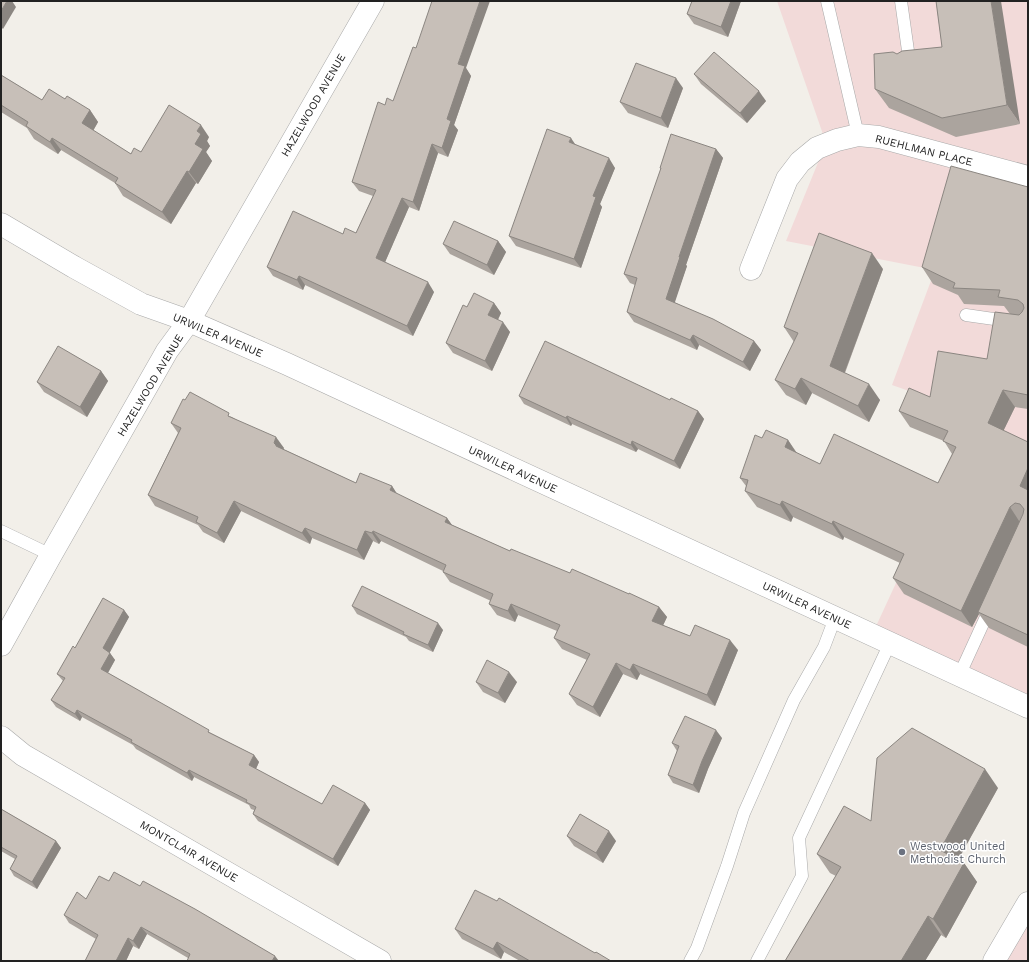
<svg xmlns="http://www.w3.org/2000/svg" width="1029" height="962" font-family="'Work Sans',sans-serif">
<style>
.commercial{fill:#f2dad9}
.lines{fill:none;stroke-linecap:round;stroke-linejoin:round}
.lane-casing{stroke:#a9a9a9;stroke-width:13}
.street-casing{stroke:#a9a9a9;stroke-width:23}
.lane{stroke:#fff;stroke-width:12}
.street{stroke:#fff;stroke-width:22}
.wall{fill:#aba49e}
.shaded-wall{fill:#8b8681}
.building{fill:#c7bfb8;stroke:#8b8681}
.worship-dot{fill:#6b7280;stroke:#fff;stroke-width:1.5}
.labels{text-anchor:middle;stroke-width:3;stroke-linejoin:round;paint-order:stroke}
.street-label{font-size:11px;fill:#222;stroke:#fff}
.worship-label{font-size:11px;fill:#5b616d;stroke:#fff;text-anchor:start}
</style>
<rect width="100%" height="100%" fill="#f2efe9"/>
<!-- commercial -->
<g class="commercial">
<polygon points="777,1 1028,1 1028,707 872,635 974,414 892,385 935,270 786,241 826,143"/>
<polygon points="1028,903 1028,961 994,961"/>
</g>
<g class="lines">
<!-- lane casing -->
<g class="lane-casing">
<g id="lane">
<polyline points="827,1 858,135"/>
<polyline points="901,1 910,65"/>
<polyline points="966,315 1028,324"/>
<polyline points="1,531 51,555"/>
<polyline points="959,676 991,606"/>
<polyline points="690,961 697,948 727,866 744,813 794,700 824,647 835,618"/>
<polyline points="757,961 802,876 799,838 890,643"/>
</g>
</g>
<!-- street casing -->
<g class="street-casing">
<g id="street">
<polyline points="1,224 74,267 141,304 189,321 287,364 1028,707"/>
<polyline points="751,269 787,179 800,162 817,148 837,140 858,135 879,137 1028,177"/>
<polyline points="1,645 51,555 167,351 189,321 373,1"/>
<polyline points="1,737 23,755 380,961"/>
<polyline points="994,961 1028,903"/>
</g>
</g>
<!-- lane -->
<use href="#lane" class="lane"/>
<!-- street -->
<use href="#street" class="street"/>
</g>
<!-- wall -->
<g class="wall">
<polygon points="692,1 741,1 728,37 694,24 687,14"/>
<polygon points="936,1 1020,124 956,137 889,108 875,89 897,54 942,47"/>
<polygon points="466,68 471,76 454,125 458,130 448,157 438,153 419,211 409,207 385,262 434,292 413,336 305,285 303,290 273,276 267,267 343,234 356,233 373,196 359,191 352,182 385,105"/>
<polygon points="694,74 766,101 747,123 701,84"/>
<polygon points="1,75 42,100 65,99 90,110 98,122 93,131 131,154 209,137 207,141 210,146 206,152 212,161 198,184 196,183 171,224 123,196 115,183 110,180 61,150 58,154 34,139 27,128 1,112"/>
<polygon points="683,88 668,128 628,113 620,102"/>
<polygon points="575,144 615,168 600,204 602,207 581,268 516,246 509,236"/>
<polygon points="716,149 723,158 686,265 687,266 674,302 754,341 761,350 750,371 699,345 697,350 634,322 627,312 635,285 630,283 624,274 661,169 660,168"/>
<polygon points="1028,187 1028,409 1015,407 1003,431 1028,442 1028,647 989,628 979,614 972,627 904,594 893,578 900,563 844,537 843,540 793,517 791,522 757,507 745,491 746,486 740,478 788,440 797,453 820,464 938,483 952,454 944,441 910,427 899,411 930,397 987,359 1010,314 1004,306 964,304 958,295 933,284 922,267"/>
<polygon points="498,241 506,252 494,275 450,254 443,244"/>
<polygon points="883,269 845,373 880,400 869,422 812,393 806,405 786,395 775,380 794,342 784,327"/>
<polygon points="494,303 501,313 498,320 510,332 492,371 453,353 446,343 467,307"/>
<polygon points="101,371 108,381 87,417 44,392 37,382"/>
<polygon points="519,396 670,400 698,411 704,419 680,469 638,449 636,452 572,424 571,426 524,404"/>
<polygon points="185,400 232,417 284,448 283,449 356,483 392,486 397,494 447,518 452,525 510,551 570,573 659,607 667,617 663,625 690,636 738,650 715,706 640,674 637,680 623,674 600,717 577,705 569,694 587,660 562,649 554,638 557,631 518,615 515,622 497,615 489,604 491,601 450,582 443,572 443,571 381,541 379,544 373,541 364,560 312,538 310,544 241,511 224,543 203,532 198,525 155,506 148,495 178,433 171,423"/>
<polygon points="352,606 443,630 433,652 409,641 406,637 357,614"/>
<polygon points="124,610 129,617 109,652 115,660 108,673 211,733 254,755 259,762 256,769 322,804 365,803 370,810 338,866 258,821 253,814 254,810 251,809 249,805 194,777 192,781 136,749 133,745 82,717 80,721 56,707 51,700 63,681 57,674 75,648"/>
<polygon points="476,682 517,682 505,703 483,692"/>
<polygon points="722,738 708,769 699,793 673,783 668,775 677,751 672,743"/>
<polygon points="998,788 958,860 964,863 977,882 946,938 941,935 925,961 785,961 836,876 830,873 817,854 871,821"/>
<polygon points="1,809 56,841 61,848 37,889 14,876 10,869 15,859 1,851"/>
<polygon points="567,836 616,841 603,863 574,846"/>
<polygon points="109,881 140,886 275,956 188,958 147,934 139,949 133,946 126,961 85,961 96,939 69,923 64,915"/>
<polygon points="455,929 595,953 611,961 520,961 504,952 501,959 462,939"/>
</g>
<!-- shaded-wall -->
<g class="shaded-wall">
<polygon points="7,1 12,1 16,7 3,29 1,27 1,11"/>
<polygon points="480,1 490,1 466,68 471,76 454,125 458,130 448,157 442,148 447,119 458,64"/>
<polygon points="731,1 741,1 728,37 721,27"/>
<polygon points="991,1 1001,1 1020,124 1007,105"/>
<polygon points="676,78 683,88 668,128 661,118"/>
<polygon points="759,91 766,101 747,123 740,113"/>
<polygon points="90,110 98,122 90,136 82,123"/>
<polygon points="201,125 209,137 207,141 210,146 206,152 212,161 198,184 189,172 197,131"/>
<polygon points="52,138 61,150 58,154 50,142"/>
<polygon points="571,138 577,147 569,142"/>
<polygon points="432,144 438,153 419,211 413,202"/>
<polygon points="716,149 723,158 686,265 687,266 673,308 666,299 679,257"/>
<polygon points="609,158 615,168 600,204 602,207 581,268 574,259 593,196"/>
<polygon points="187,171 196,183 171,224 162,212"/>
<polygon points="402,198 409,207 383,267 376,258"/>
<polygon points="498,241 506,252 494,275 487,265"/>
<polygon points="872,253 883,269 841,382 830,366"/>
<polygon points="299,276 305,285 303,290 297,280"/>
<polygon points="428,282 434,292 413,336 407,326"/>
<polygon points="494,303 501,313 495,325 488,315"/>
<polygon points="503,322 510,332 492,371 485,361"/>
<polygon points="693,335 699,345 697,350 690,340"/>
<polygon points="754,341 761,350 750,371 743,362"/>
<polygon points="101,371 108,381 87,417 80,407"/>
<polygon points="801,378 812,393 806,405 795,389"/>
<polygon points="869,384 880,400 869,422 858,406"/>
<polygon points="1003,390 1015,407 999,440 988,423"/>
<polygon points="698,411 704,419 680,469 674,461"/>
<polygon points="567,416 572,424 571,426 566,418"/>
<polygon points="276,437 284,448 282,452 274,443"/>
<polygon points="788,440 799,457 785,447"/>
<polygon points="632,441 638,449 636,452 631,445"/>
<polygon points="1028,468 1028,498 1020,486"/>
<polygon points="392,486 399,497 390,490"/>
<polygon points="234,501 241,511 224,543 217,533"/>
<polygon points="782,501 793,517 791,522 780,505"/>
<polygon points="1010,507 1021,524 978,612 979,614 972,627 961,611"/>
<polygon points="447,518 454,528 445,522"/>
<polygon points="833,521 844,537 843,540 832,524"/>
<polygon points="305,528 312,538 310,544 302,533"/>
<polygon points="365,531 373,541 364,560 357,550"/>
<polygon points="373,531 381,541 379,544 372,533"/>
<polygon points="511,604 518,615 515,622 508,611"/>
<polygon points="659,607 667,617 660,632 652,621"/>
<polygon points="124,610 129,617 108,656 103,648"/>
<polygon points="438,623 443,630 433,652 428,645"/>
<polygon points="730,640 738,650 715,706 707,695"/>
<polygon points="110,653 115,660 106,676 101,669"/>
<polygon points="616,663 623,674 600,717 593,707"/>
<polygon points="633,664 640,674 637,680 630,670"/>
<polygon points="509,672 517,682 505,703 498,693"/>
<polygon points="77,710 82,717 80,721 75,714"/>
<polygon points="716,730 722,738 708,769 699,793 693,785 702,761"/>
<polygon points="254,755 259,762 254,773 249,765"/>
<polygon points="985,769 998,788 953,869 940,850"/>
<polygon points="189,770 194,777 192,781 187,773"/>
<polygon points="365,803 370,810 338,866 333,859"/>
<polygon points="609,831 616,841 603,863 596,853"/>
<polygon points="56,841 61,848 37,889 32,882"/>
<polygon points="964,863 977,882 946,938 933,919"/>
<polygon points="928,916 941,935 925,961 901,961"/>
<polygon points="141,927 147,934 139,949 133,941"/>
<polygon points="128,938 133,946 126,961 116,961"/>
<polygon points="497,942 504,952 501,959 493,949"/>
<polygon points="275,956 279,961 272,961"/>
</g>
<!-- building -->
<g class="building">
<polygon points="1,1 7,1 1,11"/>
<polygon points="432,1 480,1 458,64 465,66 447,119 451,121 442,148 432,144 413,202 402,198 376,258 428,282 407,326 299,276 297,280 267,267 293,211 343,234 345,228 356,233 376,190 352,182 378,102 385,105 387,98 393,101 413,47 416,48"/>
<polygon points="692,1 731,1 721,27 687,14"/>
<polygon points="936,1 991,1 1007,105 942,118 875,89 874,54 893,52 897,54 902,51 942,47"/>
<polygon points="714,52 759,91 740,113 694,74"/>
<polygon points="636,63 676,78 661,118 620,102"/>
<polygon points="1,75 42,100 49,89 65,99 67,96 90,110 82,123 131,154 134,148 141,152 169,105 201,125 197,131 201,134 195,144 203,149 189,172 187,171 162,212 115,183 118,178 101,168 52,138 50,142 26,126 28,122 1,105"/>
<polygon points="547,129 571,138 569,142 609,158 593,196 596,197 574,259 509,236"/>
<polygon points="671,134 716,149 679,257 680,257 666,299 713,319 754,341 743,362 693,335 690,340 627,312 637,278 624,274 661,168 660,168"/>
<polygon points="951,166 1028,187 1028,395 1003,390 988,423 1028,442 1028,468 1020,486 1028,490 1028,635 978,612 1023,514 1024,509 1020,504 1015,503 1010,507 961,611 893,578 904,554 833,521 832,524 782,501 780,505 745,491 748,480 740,478 755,435 762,438 766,430 788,440 785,447 820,464 834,434 938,483 956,447 943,441 948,431 899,411 909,388 930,397 938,351 987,359 995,312 1019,315 1022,312 1024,308 1023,304 1018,300 998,297 1000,290 953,288 955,283 922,267"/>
<polygon points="454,221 498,241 487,265 443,244"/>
<polygon points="819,233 872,253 830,366 869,384 858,406 801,378 795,389 775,380 798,333 784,327"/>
<polygon points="474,293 494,303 488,315 503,322 485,361 446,343 463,305 467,307"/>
<polygon points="545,341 670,400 671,398 698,411 674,461 632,441 631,445 567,416 566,418 519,396"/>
<polygon points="58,346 101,371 80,407 37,382"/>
<polygon points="190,392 229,413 228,416 276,437 274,443 276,445 276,446 356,483 360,473 392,486 390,490 447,518 445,522 510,551 511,549 570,573 572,569 629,594 629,593 659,607 652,621 690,636 695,625 730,640 707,695 633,664 630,670 616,663 593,707 569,694 590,654 554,638 560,625 511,604 508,611 489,604 493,594 443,572 446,565 373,531 372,533 365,531 357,550 305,528 302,533 234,501 217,533 196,522 198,517 148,495 181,428 171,423 183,399 185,400"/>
<polygon points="362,586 438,623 428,645 403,634 404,632 352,606"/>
<polygon points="103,598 124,610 103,648 110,653 101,669 209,730 208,732 254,755 249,765 322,804 333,785 365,803 333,859 253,814 256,807 246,802 247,800 189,770 187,773 131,742 132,740 77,710 75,714 51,700 65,678 57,674 73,646 75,648"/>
<polygon points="487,660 509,672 498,693 476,682"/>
<polygon points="685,716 716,730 702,761 693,785 668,775 679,746 672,743"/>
<polygon points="912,728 985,769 940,850 964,863 933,919 928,916 901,961 785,961 841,867 817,854 844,806 871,821 877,758"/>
<polygon points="1,809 56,841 32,882 10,869 17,856 1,847"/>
<polygon points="580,814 609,831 596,853 567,836"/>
<polygon points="114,872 140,886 143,881 195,909 275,956 272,961 273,961 187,961 190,954 141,927 133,941 128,938 116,961 85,961 98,935 64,915 77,892 86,899 99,876 109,881"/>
<polygon points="475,890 497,901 499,898 595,953 596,952 611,961 530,961 497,942 493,949 455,929"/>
</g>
<!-- markers -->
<circle class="worship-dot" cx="902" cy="852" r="4"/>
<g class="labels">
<!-- street labels -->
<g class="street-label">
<text transform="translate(313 105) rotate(-60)" y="4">HAZELWOOD AVENUE</text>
<text transform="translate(924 150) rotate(14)" y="4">RUEHLMAN PLACE</text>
<text transform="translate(218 335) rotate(23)" y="4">URWILER AVENUE</text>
<text transform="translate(150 385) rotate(-59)" y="4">HAZELWOOD AVENUE</text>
<text transform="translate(513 469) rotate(25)" y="4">URWILER AVENUE</text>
<text transform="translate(807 605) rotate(25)" y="4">URWILER AVENUE</text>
<text transform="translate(189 851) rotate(30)" y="4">MONTCLAIR AVENUE</text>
</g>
<!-- worship labels -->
<g class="worship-label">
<text x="910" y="850">Westwood United<tspan x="910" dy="13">Methodist Church</tspan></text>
</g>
</g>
<!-- border -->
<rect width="1029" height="962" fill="none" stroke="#222222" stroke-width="4"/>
</svg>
